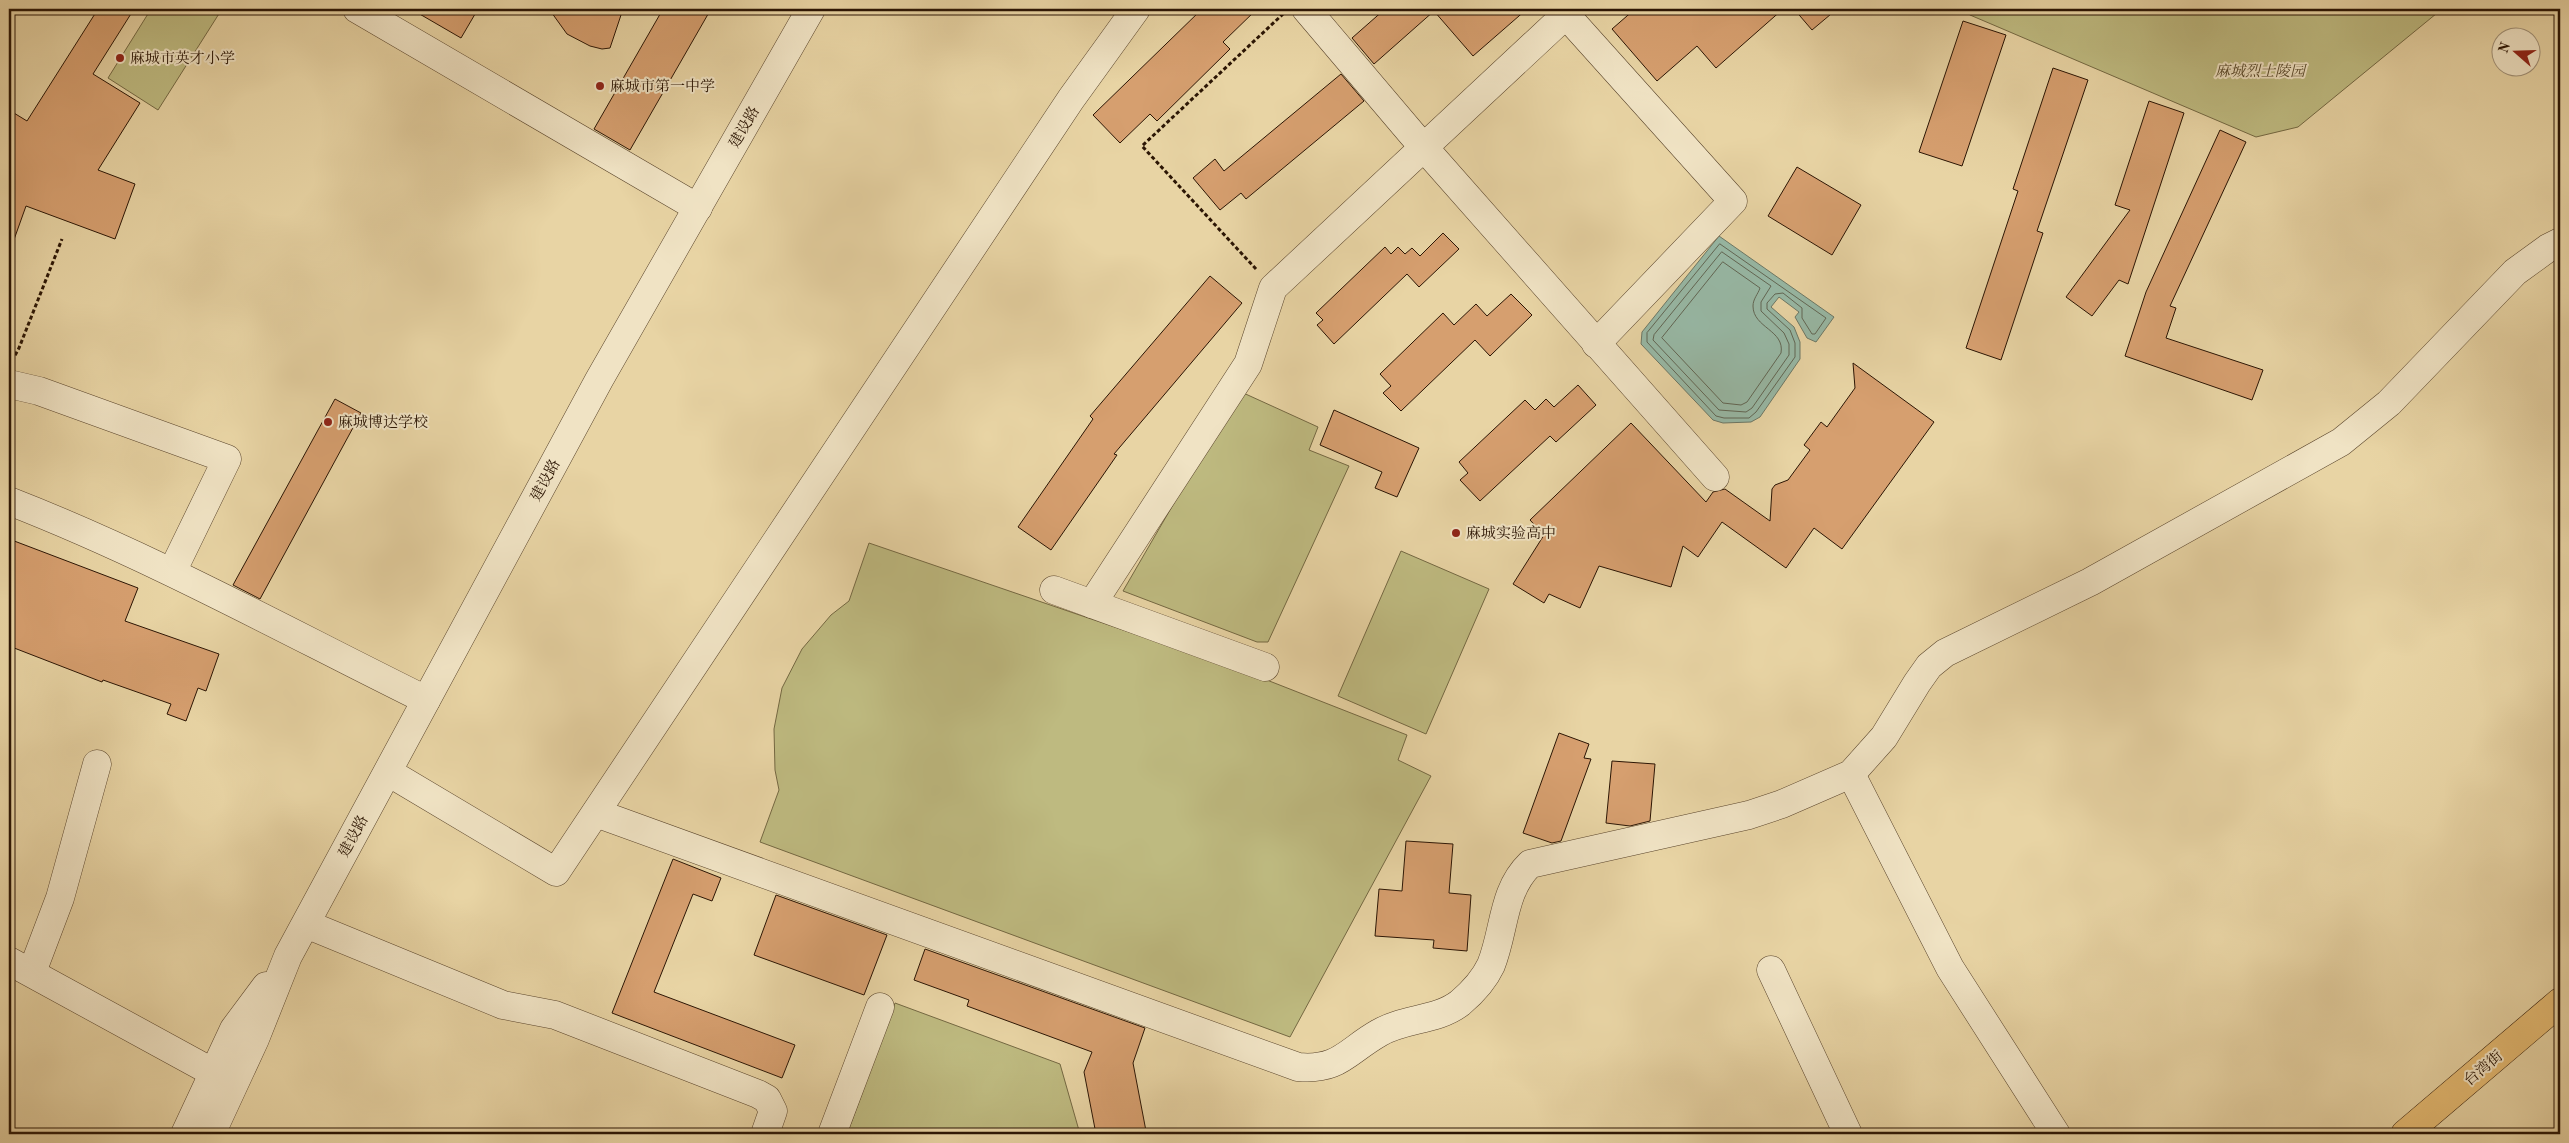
<svg xmlns="http://www.w3.org/2000/svg" width="2569" height="1143" font-family="'Old Standard TT','Noto Serif SC',serif">
<style>
.green{fill:#beba80;stroke:#746842}
.water{fill:#97b8a5;stroke:#6c7765}
.lines{fill:none;stroke-linecap:round;stroke-linejoin:round}
.shore{stroke:#616654;stroke-width:1}
.building{fill:#d69f6f;stroke:#2b1504}
.minor-casing{stroke:#5a452c;stroke-width:29}
.major-casing{stroke:#2b1504;stroke-width:29}
.path{stroke:#2b1504;stroke-width:3;stroke-dasharray:4 2.5;stroke-linecap:butt}
.minor{stroke:#f0e3c4;stroke-width:28}
.major{stroke:#e4ba72;stroke-width:28}
.poi-dot{fill:#8f2418;stroke:#f0e3c4;stroke-width:2}
.labels{text-anchor:middle;stroke-width:4;stroke-linejoin:round;paint-order:stroke}
.poi-label{font-size:15px;fill:#2b1504;stroke:#f0e3c4;text-anchor:start}
.park-label{font-size:15px;font-style:italic;fill:#574729;stroke:#f0e3c4}
.street-label{font-size:15px;fill:#2b1504;stroke:#f0e3c4}
</style>
<rect width="100%" height="100%" fill="#e8d4a4"/>
<filter id="stains"><feTurbulence type="fractalNoise" baseFrequency=".004" numOctaves="4"/><feColorMatrix values="0 0 0 0 .2 0 0 0 0 .09 0 0 0 0 .02 0 0 0 .5 -.17"/></filter>
<radialGradient id="worn" r=".72"><stop offset=".6" stop-color="#630" stop-opacity="0"/><stop offset="1" stop-color="#630" stop-opacity=".3"/></radialGradient>
<!-- green -->
<g class="green">
<polygon points="151,9 222,9 158,110 108,78"/>
<polygon points="1962,9 2442,9 2298,127 2256,137 1970,15"/>
<polygon points="1239,391 1318,427 1309,450 1349,466 1268,642 1257,642 1123,591"/>
<polygon points="869,543 1249,673 1407,735 1398,760 1431,776 1290,1037 760,842 779,790 775,770 774,729 782,688 802,649 831,615 849,601"/>
<polygon points="1401,551 1489,589 1426,734 1338,696"/>
<polygon points="895,1003 1060,1064 1080,1134 847,1134"/>
</g>
<!-- water -->
<polygon class="water" points="1719,236 1834,317 1816,342 1807,338 1795,317 1799,312 1779,297 1771,307 1794,327 1800,342 1800,359 1760,417 1751,422 1723,423 1713,420 1641,344 1642,332"/>
<g class="lines">
<!-- shore -->
<g class="shore">
<polygon points="1720,244 1826,318 1815,334 1812,334 1802,318 1802,308 1783,293 1775,294 1767,303 1767,309 1790,330 1795,343 1795,357 1756,412 1749,418 1724,418 1716,416 1647,342 1647,333"/>
<polygon points="1722,252 1771,286 1761,302 1761,311 1784,333 1789,344 1789,355 1752,408 1746,412 1719,410 1653,340 1654,335"/>
<path d="M1723,262l37,26c-2,6 -7,11 -7,18 0,22 32,24 28,47l-34,49 -6,3 -18,-2 -61,-65z"/>
</g>
</g>
<!-- building -->
<g class="building">
<polygon points="98,9 134,9 93,74 140,103 98,170 135,184 115,239 26,206 11,248 9,248 9,162 13,151 9,148 9,110 27,121"/>
<polygon points="411,9 478,9 461,38"/>
<polygon points="549,9 623,9 610,48 602,49 590,46 567,34"/>
<polygon points="663,9 711,9 630,150 594,129"/>
<polygon points="1202,9 1257,9 1223,42 1230,49 1157,121 1150,114 1120,143 1093,115"/>
<polygon points="1385,9 1527,9 1473,56 1434,11 1374,64 1352,38"/>
<polygon points="1635,9 1783,9 1716,68 1697,46 1657,81 1612,29"/>
<polygon points="1794,9 1837,9 1812,30"/>
<polygon points="1963,21 2006,35 1962,166 1919,152"/>
<polygon points="2053,68 2088,80 2037,231 2043,233 2001,360 1966,348 2018,191 2013,189"/>
<polygon points="1341,74 1364,101 1246,199 1241,193 1220,210 1193,178 1215,159 1224,171"/>
<polygon points="2149,101 2184,113 2128,284 2119,280 2092,316 2066,297 2130,210 2115,205"/>
<polygon points="2220,130 2246,142 2170,306 2176,308 2166,338 2263,370 2252,400 2125,356 2146,292"/>
<polygon points="1797,167 1861,205 1832,255 1768,216"/>
<polygon points="1443,233 1459,249 1419,287 1407,274 1334,344 1317,325 1323,320 1316,313 1385,247 1391,254 1398,247 1405,254 1412,248 1420,256"/>
<polygon points="1210,276 1242,303 1114,454 1117,455 1051,550 1018,527 1093,419 1090,416"/>
<polygon points="1511,294 1532,315 1490,356 1475,340 1401,411 1383,393 1391,386 1380,374 1443,313 1454,325 1476,304 1487,316"/>
<polygon points="1853,363 1934,422 1842,549 1814,528 1786,568 1722,522 1698,557 1683,546 1671,587 1599,566 1580,608 1549,594 1544,603 1513,584 1544,535 1530,520 1631,423 1706,502 1713,492 1725,489 1770,521 1772,489 1775,485 1788,480 1810,450 1804,445 1821,422 1827,427 1855,388"/>
<polygon points="1578,385 1596,405 1556,442 1550,436 1480,501 1460,480 1468,473 1459,462 1525,400 1535,410 1546,399 1554,407"/>
<polygon points="335,399 361,413 260,599 233,585"/>
<polygon points="1334,410 1419,448 1397,497 1375,488 1382,472 1320,445"/>
<polygon points="9,539 138,588 125,621 219,654 206,691 198,688 186,721 167,714 171,704 103,680 102,682 9,646"/>
<polygon points="1559,733 1589,744 1584,758 1591,759 1561,841 1552,843 1523,833"/>
<polygon points="1612,761 1655,764 1650,821 1630,826 1606,823"/>
<polygon points="1406,841 1453,844 1449,893 1471,895 1467,951 1433,948 1434,940 1375,936 1379,889 1402,891"/>
<polygon points="673,859 721,878 712,901 693,894 654,992 795,1045 782,1078 612,1013"/>
<polygon points="776,895 887,935 864,995 754,955"/>
<polygon points="925,949 1145,1028 1133,1063 1146,1131 1127,1134 1096,1134 1084,1072 1092,1052 967,1006 969,1000 914,980"/>
</g>
<g class="lines">
<!-- minor casing -->
<g class="minor-casing">
<g id="minor">
<polyline points="357,9 698,208"/>
<polyline points="1306,9 1412,134 1715,477"/>
<polyline points="1566,15 1733,201 1596,344"/>
<polyline points="9,384 39,391 227,459 172,572"/>
<path d="M9,501c144,56 279,131 417,199"/>
<polyline points="1054,590 1265,667"/>
<polyline points="1092,604 1248,364 1273,288 1572,9"/>
<polyline points="388,772 556,872 1071,99 1136,9"/>
<polyline points="1851,774 1950,968 2056,1134"/>
<path d="M596,813l702,254c41,4 49,-16 81,-34 25,-15 58,-12 81,-30 13,-11 24,-23 31,-38 14,-35 11,-74 39,-101l219,-49 33,-11 69,-30 33,-37 33,-54 12,-17 16,-13 145,-71 251,-140 48,-39 126,-131 33,-24 12,-6"/>
<polyline points="306,924 503,1005 555,1015 758,1094 767,1099 773,1111 765,1134"/>
<polyline points="9,961 214,1073"/>
<polyline points="1771,970 1848,1134"/>
<polyline points="32,972 60,898 97,764"/>
<polyline points="185,1134 234,1029 266,986"/>
<polyline points="211,1134 255,1039 288,956 599,380 811,9"/>
<polyline points="832,1134 880,1007"/>
</g>
</g>
<!-- major casing -->
<g class="major-casing">
<polyline id="major" points="2405,1134 2560,1002"/>
</g>
<!-- path -->
<g class="path">
<polyline points="1256,269 1142,146 1283,14"/>
<polyline points="12,361 19,348 62,239"/>
</g>
<!-- minor -->
<use href="#minor" class="minor"/>
<!-- major -->
<use href="#major" class="major"/>
</g>
<!-- markers -->
<g class="poi-dot">
<circle cx="120" cy="58" r="5"/>
<circle cx="600" cy="86" r="5"/>
<circle cx="328" cy="422" r="5"/>
<circle cx="1456" cy="533" r="5"/>
</g>
<g class="labels">
<!-- poi labels -->
<g class="poi-label">
<text x="130" y="63">麻城市英才小学</text>
<text x="610" y="91">麻城市第一中学</text>
<text x="338" y="427">麻城博达学校</text>
<text x="1466" y="538">麻城实验高中</text>
</g>
<!-- park labels -->
<g class="park-label">
<text x="2260" y="76">麻城烈士陵园</text>
</g>
<!-- street labels -->
<g class="street-label">
<text transform="translate(744 127) rotate(-60)" y="5">建设路</text>
<text transform="translate(545 480) rotate(-62)" y="5">建设路</text>
<text transform="translate(353 836) rotate(-62)" y="5">建设路</text>
<text transform="translate(2483 1068) rotate(-40)" y="5">台湾街</text>
</g>
</g>
<!-- margin -->
<rect width="2569" height="1143" fill="none" stroke="#e8d4a4" stroke-width="30"/>
<rect x="10" y="10" width="2549" height="1123" fill="none" stroke="#2b1504" stroke-width="2.5"/>
<rect x="15" y="15" width="2539" height="1113" fill="none" stroke="#2b1504"/>
<!-- north arrow -->
<g transform="translate(2516 52) rotate(290)"><circle r="24" fill="#f0e3c4" stroke="#a19177"/>
<path d="M0-4L9 19L0 12L-9 19Z" fill="#8f2418"/>
<text y="-8" font-size="14" font-weight="bold" text-anchor="middle" fill="#2b1504">N</text>
</g>
<rect width="100%" height="100%" filter="url(#stains)"/>
<rect width="100%" height="100%" fill="url(#worn)"/>
</svg>
